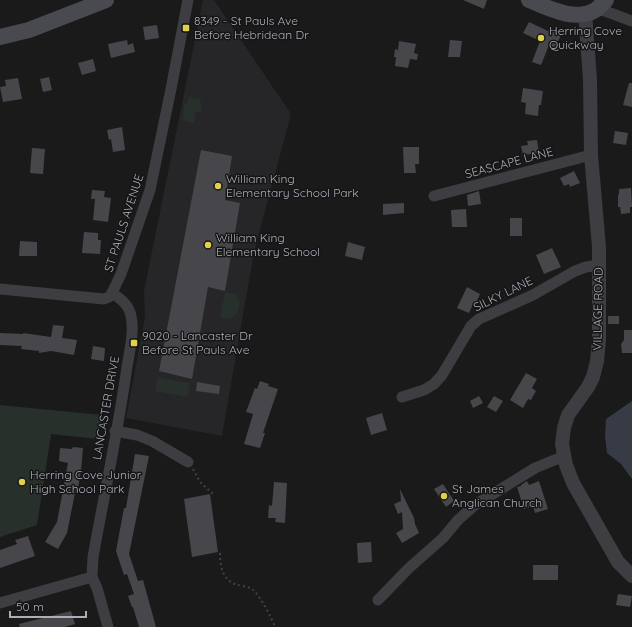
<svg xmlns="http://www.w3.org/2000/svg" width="632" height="627" font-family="Quicksand,sans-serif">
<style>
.built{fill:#262628}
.green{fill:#28302b}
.water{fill:#363b45}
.building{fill:#47474b}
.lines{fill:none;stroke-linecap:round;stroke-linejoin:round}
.path{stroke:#414147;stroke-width:2;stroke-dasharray:2 3;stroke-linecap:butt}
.minor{stroke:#3d3d42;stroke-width:11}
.tertiary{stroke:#3d3d42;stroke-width:14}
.secondary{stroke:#494950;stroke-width:16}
.poi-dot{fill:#e0d14d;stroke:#151516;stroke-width:1.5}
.labels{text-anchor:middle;stroke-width:3;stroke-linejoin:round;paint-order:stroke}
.poi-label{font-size:12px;fill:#adaeba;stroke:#151516;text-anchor:start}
.street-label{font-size:12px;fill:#adaeba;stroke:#151516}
</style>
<rect width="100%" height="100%" fill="#1a1a1b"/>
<!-- built -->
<polygon class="built" points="203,0 214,0 291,114 254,252 222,436 126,418 145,317 144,291"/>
<!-- green -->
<g class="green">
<polygon points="189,97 201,99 200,103 202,104 201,112 196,112 194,123 183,120 184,105 186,105"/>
<polygon points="225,292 236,294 240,302 237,314 230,319 220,317"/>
<polygon points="158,377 190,383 187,397 155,391"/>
<polygon points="0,405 102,415 98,439 51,434 37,525 0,537"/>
</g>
<!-- water -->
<polygon class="water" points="632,401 632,479 621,464 607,453 605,436 606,419"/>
<!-- building -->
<g class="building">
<polygon points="463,0 487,0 484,9"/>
<polygon points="529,22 548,31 549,29 561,35 555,48 549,45 541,65 532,62 540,41 523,33"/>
<polygon points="157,25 159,38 145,40 143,27"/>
<polygon points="127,40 128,45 133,43 135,52 111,58 108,44"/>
<polygon points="450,40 462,41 460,57 448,57"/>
<polygon points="399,41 416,44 414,53 418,54 417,60 410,59 408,68 395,66 396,57 394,57 395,49 398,50"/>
<polygon points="93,59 96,71 82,75 78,63"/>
<polygon points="49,77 52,90 43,92 40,79"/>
<polygon points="18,78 22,99 3,102 0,87 6,86 5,80"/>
<polygon points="629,83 632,83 632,107 623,105"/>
<polygon points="523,88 543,91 541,105 539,105 538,116 525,114 526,103 521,102"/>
<polygon points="122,127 125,150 113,152 111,139 109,140 107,130"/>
<polygon points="615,131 628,133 626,145 613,143"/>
<polygon points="537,140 539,153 523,155 521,146 528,145 527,141"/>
<polygon points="403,147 419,147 419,164 415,164 416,173 404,173"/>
<polygon points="32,148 45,149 43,174 30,173"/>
<polygon points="201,150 232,156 225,200 240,203 225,291 208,287 192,379 159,371"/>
<polygon points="574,171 580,183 570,187 569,184 564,186 560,178"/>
<polygon points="631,188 632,207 630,207 630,213 621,214 620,207 618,207 618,195 619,194 619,189"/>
<polygon points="92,190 105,191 104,197 111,198 108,222 93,220 95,199 91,199"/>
<polygon points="479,191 481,204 468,206 467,195"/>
<polygon points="404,203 404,213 383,215 383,204"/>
<polygon points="466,209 467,227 452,227 451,210"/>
<rect x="510" y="218" width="12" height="18"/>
<polygon points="84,232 98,233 98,240 101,240 100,254 82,253"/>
<polygon points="20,241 37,242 37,256 19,256"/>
<polygon points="348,242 365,247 362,260 345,256"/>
<polygon points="552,248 561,267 544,274 536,255"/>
<polygon points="467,287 480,294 476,303 474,302 469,313 457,308"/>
<rect x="608" y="316" width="11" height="8"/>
<polygon points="53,325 64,326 62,338 77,340 74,355 51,351 39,353 39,351 21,349 22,346 0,345 0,333 23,334 23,333 51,337"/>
<polygon points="624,330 632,330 632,353 622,353 621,344 624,340"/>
<polygon points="93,346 105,348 104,361 91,359"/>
<polygon points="526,373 537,379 532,388 536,391 531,400 528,399 523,408 510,400"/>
<polygon points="260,381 269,384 268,386 278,389 263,433 265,433 260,448 244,444 253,414 246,412 255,388 257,389"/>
<polygon points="197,382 220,386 219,394 196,391"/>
<polygon points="479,396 483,403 473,408 470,401"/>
<polygon points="494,396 503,401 496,412 487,407"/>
<polygon points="382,413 387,430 371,435 366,418"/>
<polygon points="73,447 83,448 81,471 77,493 75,493 67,533 58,549 45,542 57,522 68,463 59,461 60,448 72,449"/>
<polygon points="135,454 149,456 129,554 138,581 143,580 156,627 139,627 133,607 132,607 128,596 134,594 127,574 124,575 116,551 124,508 126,508"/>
<polygon points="527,481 529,485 539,481 548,509 535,513 533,506 524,509 517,487 521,486 521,485"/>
<polygon points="274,482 287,483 285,523 275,522 276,518 268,518 269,505 272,506"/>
<polygon points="443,484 454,501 446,507 434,489"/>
<polygon points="400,489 414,518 415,524 419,533 402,543 396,533 403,529 402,512 398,514 394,504 401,501"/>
<polygon points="210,494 218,552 192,557 184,499"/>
<polygon points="28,536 35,556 0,568 0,550 17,544 15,540"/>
<polygon points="371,542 372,562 358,563 357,543"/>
<rect x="533" y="565" width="25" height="15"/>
<polygon points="618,594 632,596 630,607 616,605"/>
<polygon points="71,611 75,624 65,627 20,627 19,624"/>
</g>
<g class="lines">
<!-- path -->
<g class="path">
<polyline points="193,469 200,482 213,494"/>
<path d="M220,553c0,12 2,26 15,31 5,2 13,2 18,6 8,7 18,27 22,37"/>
</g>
<!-- minor -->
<g class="minor">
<polyline points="597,8 632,21"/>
<polyline points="434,196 591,155"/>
<polyline points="0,289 104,299 109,297 112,293 121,274 150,190 171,89 188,0"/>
<polyline points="402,397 424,390 434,384 442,375 471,326 479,319 533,295 575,271 586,267 599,265"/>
<polyline points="115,431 137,435 152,441 188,462"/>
<polyline points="378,600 409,568 443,538 458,520 475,505 535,468 557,459 564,457"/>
<polyline points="0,603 92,577"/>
<path d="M108,627l-11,-39 -5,-11 1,-20c11,-61 24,-122 33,-183 2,-18 9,-40 5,-58 -2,-11 -10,-17 -19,-23"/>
</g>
<!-- tertiary -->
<polyline class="tertiary" points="585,13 590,79 591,155 599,247 599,340 597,361 593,377 588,387 568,415 564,428 562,444 566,465 573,483 618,562 632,576"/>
<!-- secondary -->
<g class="secondary">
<path d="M529,0c19,8 48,23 68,9 3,-3 6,-6 9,-9"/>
<polyline points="0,37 29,30 106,0"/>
</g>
</g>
<!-- markers -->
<g class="poi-dot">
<rect x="182" y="24" width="8" height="8" rx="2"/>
<circle cx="541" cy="38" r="4"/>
<circle cx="218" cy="186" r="4"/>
<circle cx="208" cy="245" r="4"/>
<rect x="130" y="339" width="8" height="8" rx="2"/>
<circle cx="22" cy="482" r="4"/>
<circle cx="444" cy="496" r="4"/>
</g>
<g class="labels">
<!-- poi labels -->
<g class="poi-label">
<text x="194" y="25">8349 - St Pauls Ave<tspan x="194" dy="14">Before Hebridean Dr</tspan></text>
<text x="549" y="35">Herring Cove<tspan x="549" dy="14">Quickway</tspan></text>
<text x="226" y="183">William King<tspan x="226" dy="14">Elementary School Park</tspan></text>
<text x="216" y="242">William King<tspan x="216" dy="14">Elementary School</tspan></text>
<text x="142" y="340">9020 - Lancaster Dr<tspan x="142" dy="14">Before St Pauls Ave</tspan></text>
<text x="30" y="479">Herring Cove Junior<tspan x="30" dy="14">High School Park</tspan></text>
<text x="452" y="493">St James<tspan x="452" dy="14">Anglican Church</tspan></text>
</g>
<!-- street labels -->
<g class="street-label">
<text transform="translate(509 163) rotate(-15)" y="4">SEASCAPE LANE</text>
<text transform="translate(124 223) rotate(-72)" y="4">ST PAULS AVENUE</text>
<text transform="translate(503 294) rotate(-26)" y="4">SILKY LANE</text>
<text transform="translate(598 309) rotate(-89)" y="4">VILLAGE ROAD</text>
<text transform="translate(106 408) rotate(-80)" y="4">LANCASTER DRIVE</text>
</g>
</g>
<!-- scale -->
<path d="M10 611v6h76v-6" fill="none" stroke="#adaeba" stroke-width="2"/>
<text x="16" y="611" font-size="12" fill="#adaeba" stroke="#151516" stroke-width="3" paint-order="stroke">50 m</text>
</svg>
